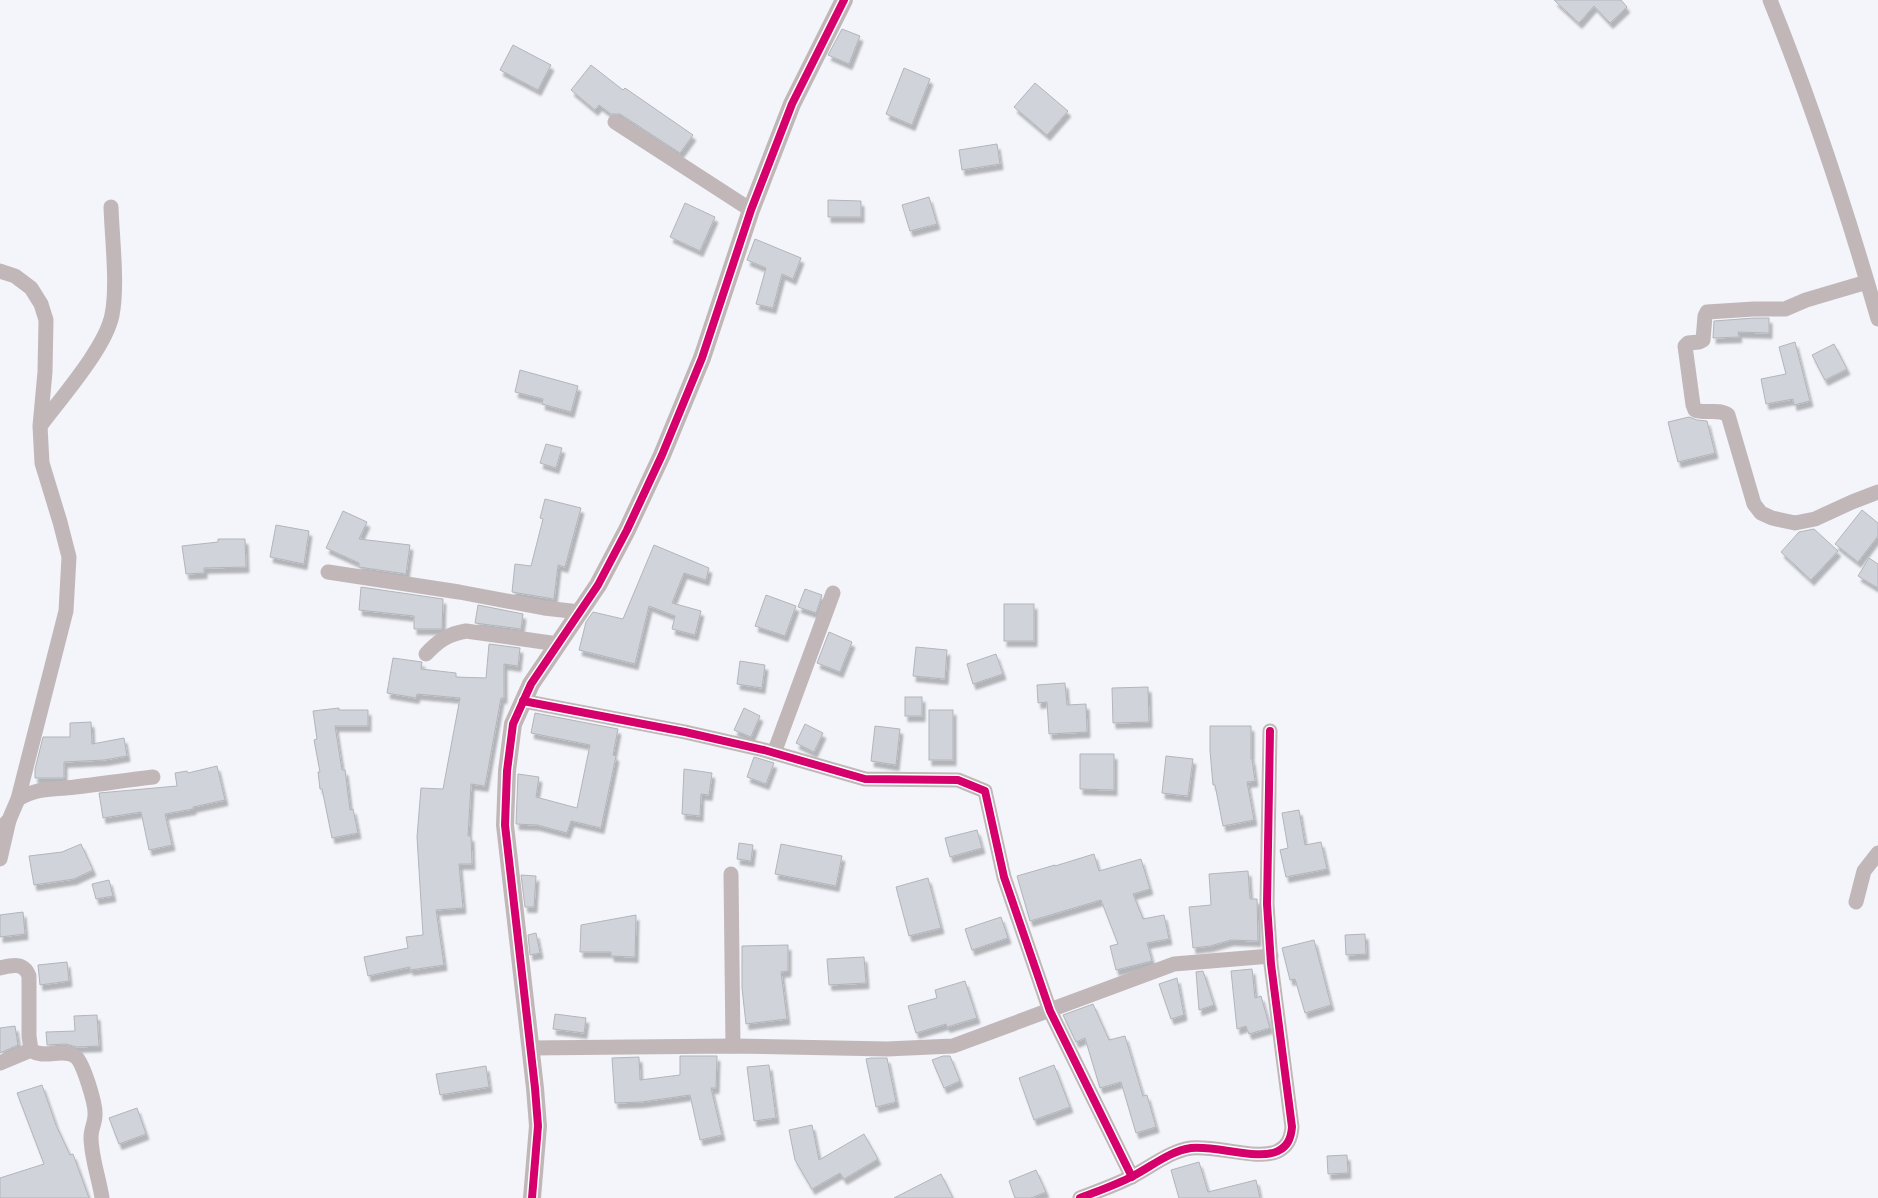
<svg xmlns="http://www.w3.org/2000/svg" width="1878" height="1198" font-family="Helvetica,sans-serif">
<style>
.building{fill:#d0d3da;stroke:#b2b5bb;filter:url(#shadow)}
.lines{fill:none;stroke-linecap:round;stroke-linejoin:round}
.minor{stroke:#c1b7b8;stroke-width:15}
.tertiary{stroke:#c1b7b8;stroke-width:18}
.cycleway-casing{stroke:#fff;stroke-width:11}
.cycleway{stroke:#d6006c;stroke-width:8}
</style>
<defs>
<filter id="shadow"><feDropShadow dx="3" dy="5.5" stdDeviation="1" flood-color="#0004"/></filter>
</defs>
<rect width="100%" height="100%" fill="#f3f5fa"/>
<!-- building -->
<g class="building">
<polygon points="1554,0 1621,0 1627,7 1610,23 1594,6 1579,23"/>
<polygon points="842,29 860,36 849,64 828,55"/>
<polygon points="513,45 551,65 538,90 500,70"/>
<polygon points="591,65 623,90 625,88 693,135 680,153 620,114 611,114 599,105 595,110 571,90"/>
<polygon points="904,68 930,79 912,125 886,114"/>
<polygon points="1035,83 1068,111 1047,135 1014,107"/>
<polygon points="997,144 1000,164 962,170 959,150"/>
<polygon points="929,197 937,224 910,231 902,205"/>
<polygon points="828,200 861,201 861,217 828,217"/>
<polygon points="685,203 715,217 700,251 670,237"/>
<polygon points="755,239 801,258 793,279 782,274 773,308 756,304 766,268 747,260"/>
<polygon points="1754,318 1769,318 1769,333 1738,332 1739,337 1713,338 1714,321"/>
<polygon points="1795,342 1810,401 1794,405 1793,399 1766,404 1761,379 1786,374 1779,347"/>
<polygon points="1834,344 1847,369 1825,380 1812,355"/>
<polygon points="520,370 578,386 571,412 542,404 543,399 515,392"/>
<polygon points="1689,417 1697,420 1707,421 1715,453 1678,462 1668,422"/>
<polygon points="546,444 562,448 556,468 540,463"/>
<polygon points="545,499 581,508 565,567 558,565 554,599 512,592 515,564 531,566 543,519 540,518"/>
<polygon points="1862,510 1878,523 1878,536 1858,562 1835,544"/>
<polygon points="343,511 367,522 359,539 410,545 406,574 359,567 359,563 326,548"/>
<polygon points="276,525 309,531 304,564 270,557"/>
<polygon points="1814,529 1838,551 1811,580 1781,552 1799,532"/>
<polygon points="218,539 245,539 246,567 204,568 204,573 186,574 182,546 218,542"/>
<polygon points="654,545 709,568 706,580 684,573 672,603 701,611 695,635 672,629 675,616 649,606 635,664 579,650 586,622 593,612 623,619"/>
<polygon points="1869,558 1878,564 1878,588 1858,576"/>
<polygon points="361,587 443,599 442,629 414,629 414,616 359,610"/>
<polygon points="805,589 822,595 816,613 798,607"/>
<polygon points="766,595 796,606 785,636 755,626"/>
<rect x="1004" y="604" width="30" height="37"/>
<polygon points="478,605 523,614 521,629 475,623"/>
<polygon points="829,632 852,642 840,672 817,663"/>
<polygon points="489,644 520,648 518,666 504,664 504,698 501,698 485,786 471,784 468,836 471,836 472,864 459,864 463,908 436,910 444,965 410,970 410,967 368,976 364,957 408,948 406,937 423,935 417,837 421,788 443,789 460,698 417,694 416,698 387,693 393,658 422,662 421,669 456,673 456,677 486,678"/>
<polygon points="916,647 947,650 945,679 913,676"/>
<polygon points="996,654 1003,674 973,684 967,664"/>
<polygon points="740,661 765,665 762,688 737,684"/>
<polygon points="1065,683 1067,705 1086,704 1087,732 1049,734 1047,702 1038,703 1037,685"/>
<polygon points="1148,687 1149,722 1113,723 1112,688"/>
<rect x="905" y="697" width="17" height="19"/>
<polygon points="339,708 339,710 368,710 368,726 335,726 342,770 345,770 350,810 353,809 358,833 332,838 322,789 320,789 318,772 320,772 314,740 317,739 313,711"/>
<polygon points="744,708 760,716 751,737 734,730"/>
<rect x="929" y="710" width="24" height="50"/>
<polygon points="535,713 618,729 613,755 616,756 601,828 571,821 567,833 537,825 516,824 518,774 539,777 536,797 577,808 590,745 531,733"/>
<polygon points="91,722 92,744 124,738 127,756 104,760 64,762 64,778 35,778 35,769 43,737 70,737 70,723"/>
<polygon points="805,724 823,733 814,752 796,743"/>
<polygon points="875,726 900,729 896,765 871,761"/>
<polygon points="1210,726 1251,726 1251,759 1252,759 1255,781 1247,782 1254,820 1223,826 1215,785 1213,785 1210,751"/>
<polygon points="1080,754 1114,754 1114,790 1080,789"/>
<polygon points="1166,756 1193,759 1188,796 1162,793"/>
<polygon points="754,757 774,763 766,784 747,777"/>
<polygon points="217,766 225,800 193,807 193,809 165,814 172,845 149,850 141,812 103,818 99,793 177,786 175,773 187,771 188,773"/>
<polygon points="684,769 712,773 709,795 701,794 700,816 682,814"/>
<polygon points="1299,810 1305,845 1321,842 1327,869 1286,877 1280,850 1288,848 1282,813"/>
<polygon points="977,830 982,848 950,857 945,838"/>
<polygon points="739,843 753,845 751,861 737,859"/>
<polygon points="81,844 93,870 74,879 34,885 29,856 62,852"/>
<polygon points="781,844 842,856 836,886 775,874"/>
<polygon points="1094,854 1099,871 1141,859 1150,889 1133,894 1143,919 1164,915 1169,939 1147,943 1152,961 1116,970 1110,946 1118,944 1101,900 1030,921 1017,876 1055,865 1055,866"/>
<polygon points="1248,871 1250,899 1257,899 1258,941 1231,940 1210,946 1193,948 1189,907 1211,905 1209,874"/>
<polygon points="521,875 536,876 534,907 525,907"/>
<polygon points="928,878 941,928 909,936 896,887"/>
<polygon points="109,880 113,896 96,899 92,884"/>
<polygon points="23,912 25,934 0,937 0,915"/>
<polygon points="636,915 635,957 611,956 611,952 580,952 581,925"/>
<polygon points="1001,917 1008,938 972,950 965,929"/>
<polygon points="536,933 540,953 530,955 528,935"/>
<polygon points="1365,934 1366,954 1346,955 1345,935"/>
<polygon points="1314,940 1331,1005 1305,1013 1295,979 1290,980 1282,948"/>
<polygon points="788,945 788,971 781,972 787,1019 746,1024 742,988 742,946"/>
<polygon points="864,957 866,983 829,985 827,959"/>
<polygon points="67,962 69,981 40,985 38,965"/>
<polygon points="1252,969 1255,998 1261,996 1270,1028 1249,1034 1246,1026 1237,1029 1231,971"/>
<polygon points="1203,971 1214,1005 1199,1010 1196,972"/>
<polygon points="1177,978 1184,1015 1171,1019 1159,984"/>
<polygon points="965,981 977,1018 947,1027 946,1024 916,1033 908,1006 937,998 935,990"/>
<polygon points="1093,1004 1109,1040 1125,1036 1143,1096 1147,1095 1156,1127 1136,1133 1121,1082 1100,1088 1085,1038 1076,1042 1063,1015"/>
<polygon points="555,1014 586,1018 584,1033 553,1029"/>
<polygon points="97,1015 99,1046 77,1047 66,1044 47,1045 46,1032 75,1031 74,1016"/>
<polygon points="15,1026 18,1045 0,1053 0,1028"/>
<polygon points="680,1056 717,1056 716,1088 711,1088 722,1135 700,1140 690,1095 641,1102 615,1103 612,1058 639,1057 640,1080 680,1075"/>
<polygon points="943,1056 950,1056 960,1081 944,1088 932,1060"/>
<polygon points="871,1058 887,1058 896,1102 876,1107 866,1059"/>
<polygon points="769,1065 776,1118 754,1121 747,1067"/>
<polygon points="1054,1065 1070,1107 1034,1120 1019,1078"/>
<polygon points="486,1066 489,1087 440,1095 436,1074"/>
<polygon points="42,1085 56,1125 70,1155 73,1154 89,1198 0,1198 0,1178 44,1164 17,1093"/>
<polygon points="137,1108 146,1134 119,1144 109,1118"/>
<polygon points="812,1125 819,1160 864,1134 878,1159 844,1179 840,1173 812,1189 795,1160 789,1130"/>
<polygon points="1347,1155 1348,1173 1328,1174 1327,1156"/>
<polygon points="1199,1162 1208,1192 1256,1180 1260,1198 1179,1198 1171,1170"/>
<polygon points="1036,1170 1046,1192 1031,1198 1015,1198 1009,1181"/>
<polygon points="941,1174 953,1198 894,1198"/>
</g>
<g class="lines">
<!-- minor -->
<g class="minor">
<path d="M1770,0c42,104 77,211 108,319"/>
<polyline points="615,122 751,210"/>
<polyline points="0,271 15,276 31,288 41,304 46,320 45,372 40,426 42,463 60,522 69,557 66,611 18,799 9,820 0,829"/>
<path d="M1867,282l-61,18 -21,9h-31l-47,3 -2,4 -2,24 -4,2 -11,1 -3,3 8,59 2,5c10,4 24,-2 33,5l26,89 7,9 11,5 23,5 20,-4 37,-17 26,-10"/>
<path d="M41,425c20,-27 65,-78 71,-110 6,-30 0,-76 -1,-108"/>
<polyline points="328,572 459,592 544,608 580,612"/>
<path d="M426,654c12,-13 22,-20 40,-23l92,13"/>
<polyline points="523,701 685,732 764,750 865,779 958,780 985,791 1004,877 1050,1011 1132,1177"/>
<polyline points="774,753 833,593"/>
<path d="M18,799c22,-12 33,-9 57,-12 26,-3 52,-7 78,-10"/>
<polyline points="0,859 9,820"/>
<polyline points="731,874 733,1046"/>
<polyline points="1856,902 1864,871 1878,853"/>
<path d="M0,968c12,-3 24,-6 29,8v60l2,14c13,10 33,-3 45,7 7,6 20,47 19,58 0,8 -4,14 -4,22 0,20 8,41 11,61"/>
<polyline points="530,1048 733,1046 887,1049 953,1046 1174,964 1271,956"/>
<polyline points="0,1063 31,1050"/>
<path d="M1080,1198c18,-7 36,-13 53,-22 19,-10 37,-25 58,-28 25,-3 67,13 87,3 10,-5 13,-13 14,-24l-21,-163 -4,-60 3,-173"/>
</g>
<!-- tertiary -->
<polyline class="tertiary" points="532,1198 538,1126 535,1088 505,825 507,771 513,724 531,684 598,585 627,530 662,455 702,358 751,210 792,104 844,0"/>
<!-- cycleway casing -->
<g class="cycleway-casing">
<g id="cycleway">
<polyline points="523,701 685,732 764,750 865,779 958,780 985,791 1004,877 1050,1011 1132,1177"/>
<polyline points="532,1198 538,1126 535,1088 505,825 507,771 513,724 531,684 598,585 627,530 662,455 702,358 751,210 792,104 844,0"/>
<path d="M1080,1198c18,-7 36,-13 53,-22 19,-10 37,-25 58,-28 25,-3 67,13 87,3 10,-5 13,-13 14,-24l-21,-163 -4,-60 3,-173"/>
</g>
</g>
<!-- cycleway -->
<use href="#cycleway" class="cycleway"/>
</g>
</svg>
